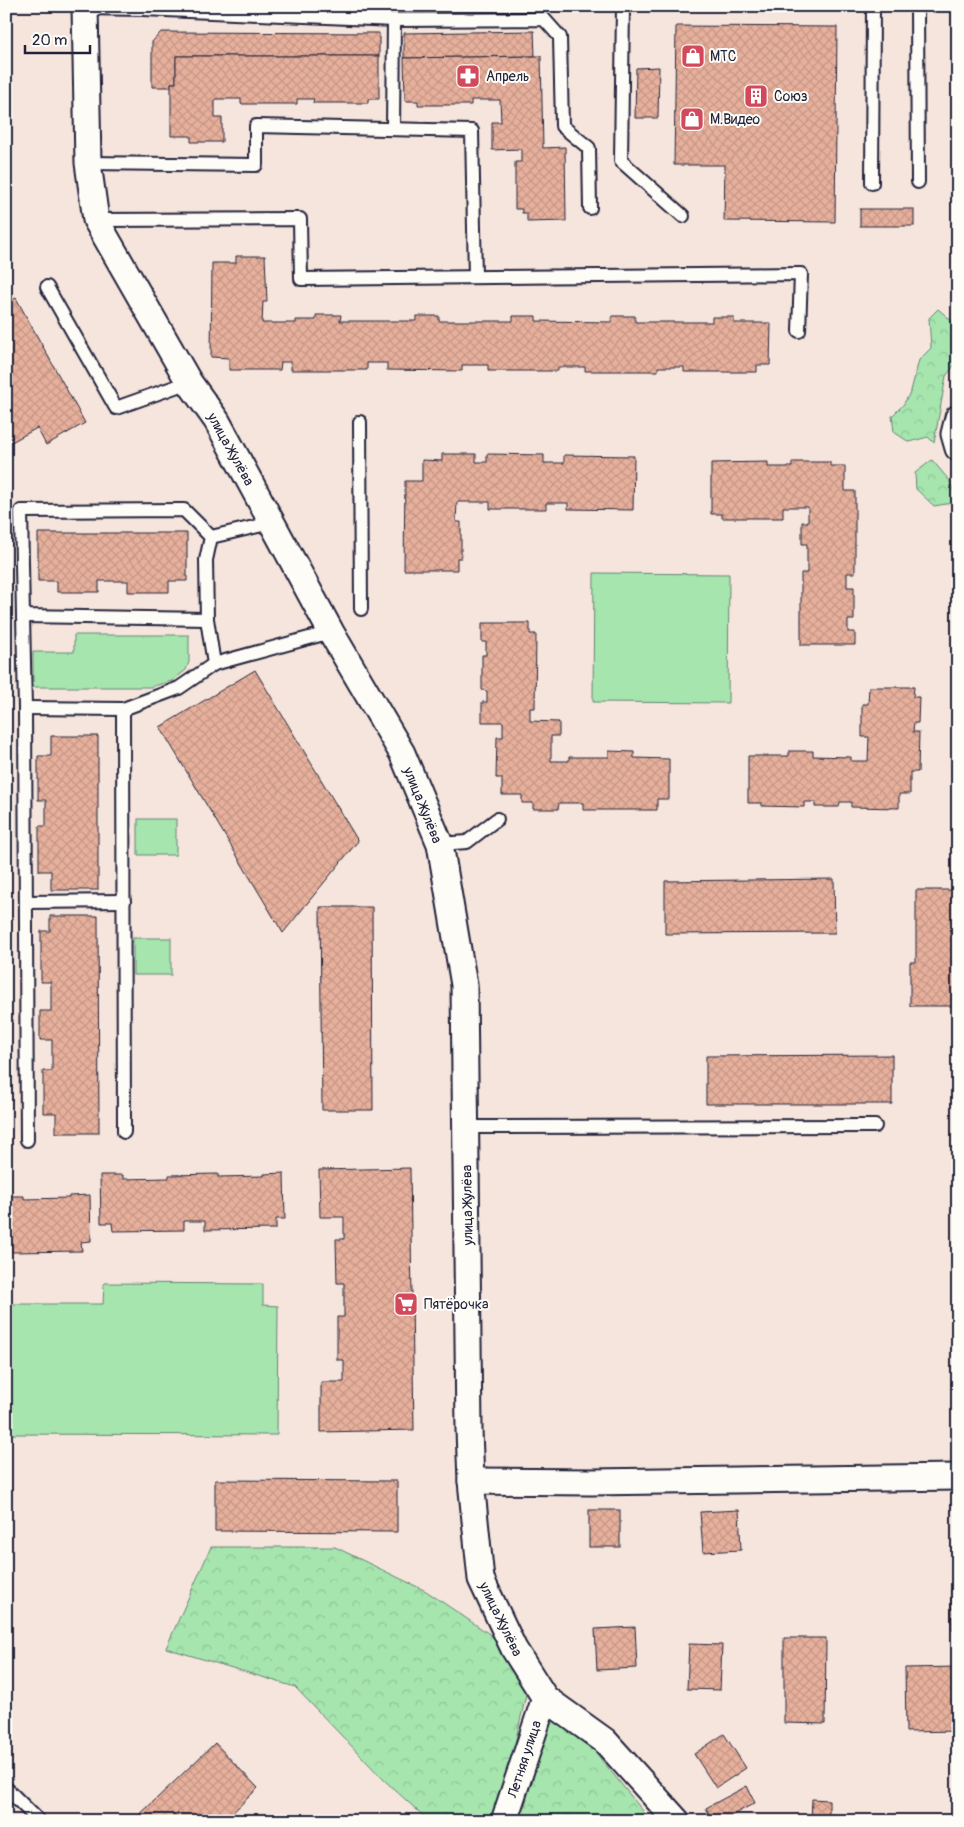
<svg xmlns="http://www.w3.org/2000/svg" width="964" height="1827" font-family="Pangolin,sans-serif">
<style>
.built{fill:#f2d5c9}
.green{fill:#a6e5ae;stroke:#648474}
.forest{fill:url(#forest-crowns);stroke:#648474}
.building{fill:url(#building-cross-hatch);stroke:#22223b}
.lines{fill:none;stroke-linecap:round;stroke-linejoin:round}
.lane-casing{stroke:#22223b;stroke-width:16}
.street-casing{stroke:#22223b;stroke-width:29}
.lane{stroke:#fdfcf7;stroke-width:12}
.street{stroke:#fdfcf7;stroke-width:25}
.labels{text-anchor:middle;stroke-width:4;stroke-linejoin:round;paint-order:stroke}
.poi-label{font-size:14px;fill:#22223b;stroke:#fdfcf7;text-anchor:start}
.street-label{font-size:14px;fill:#22223b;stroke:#fdfcf7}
</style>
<defs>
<pattern id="forest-crowns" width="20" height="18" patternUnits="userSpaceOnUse" patternTransform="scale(1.25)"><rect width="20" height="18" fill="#a6e5ae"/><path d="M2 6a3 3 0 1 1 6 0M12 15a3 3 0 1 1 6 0" fill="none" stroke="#8fc497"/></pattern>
<pattern id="building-cross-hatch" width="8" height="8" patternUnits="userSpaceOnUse" patternTransform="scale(1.25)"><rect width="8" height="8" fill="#e7b09c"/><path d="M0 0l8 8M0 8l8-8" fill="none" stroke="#c69787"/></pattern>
</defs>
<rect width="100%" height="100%" fill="#f6e5dc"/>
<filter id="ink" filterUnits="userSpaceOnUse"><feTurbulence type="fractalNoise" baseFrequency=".02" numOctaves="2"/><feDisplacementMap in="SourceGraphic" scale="10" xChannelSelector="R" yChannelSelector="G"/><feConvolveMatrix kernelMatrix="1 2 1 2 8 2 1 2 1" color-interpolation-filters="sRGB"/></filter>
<g filter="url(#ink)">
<!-- built -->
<polygon class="built" points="6,786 8,1151 6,1152"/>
<!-- green -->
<g class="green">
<polygon points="594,573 729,574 728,703 593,702"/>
<polygon points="74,635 189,635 189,662 186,670 172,681 150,687 33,687 33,652 74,652"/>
<rect x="138" y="819" width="38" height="36"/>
<rect x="133" y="938" width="38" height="37"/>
<polygon points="104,1283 263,1284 263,1305 278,1306 277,1435 6,1434 6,1304 103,1304"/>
</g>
<!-- forest -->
<g class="forest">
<polygon points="938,309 951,320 958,338 958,361 946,376 934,443 928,437 909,442 894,432 892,416 903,405 911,391 919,360 931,348 929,318"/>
<polygon points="932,460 949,480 958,502 934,506 916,489 915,473"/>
<polygon points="211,1547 335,1547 426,1591 507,1646 527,1690 503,1797 490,1821 429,1821 384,1780 295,1687 166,1648"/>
<polygon points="548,1717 584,1738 651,1821 521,1821"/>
</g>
<!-- building -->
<g class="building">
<polygon points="676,26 837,27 835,222 724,221 725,165 674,165"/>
<polygon points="534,31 535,56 404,58 404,33"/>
<polygon points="161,32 379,33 379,56 176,56 176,83 171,83 171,87 152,87 152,42"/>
<polygon points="176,56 379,56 379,99 368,99 368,103 313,103 314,99 297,99 297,104 241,104 241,99 215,99 215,118 222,118 222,142 191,142 191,136 171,136 171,83 176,83"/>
<polygon points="535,56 541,56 543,148 565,147 566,221 527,222 527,213 522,213 522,209 515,209 515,162 521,162 521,149 492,150 492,122 501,122 500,100 471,100 471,105 418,105 418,101 405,101 404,58"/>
<polygon points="659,67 658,118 635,118 636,68"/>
<rect x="860" y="209" width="54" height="17"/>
<polygon points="236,256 265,256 267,302 263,302 262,323 296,323 296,320 316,320 316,315 341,315 340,321 416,321 416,316 439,316 439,321 513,321 513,316 536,316 536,321 612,322 612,316 635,316 635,322 712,322 712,317 734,317 734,323 771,323 770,365 757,365 757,372 684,372 684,367 658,367 658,371 585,371 585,367 558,367 558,371 488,371 488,365 462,365 462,371 387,370 387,363 367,363 367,370 291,370 291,362 281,362 280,370 229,370 229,358 211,357 212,263 236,263"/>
<polygon points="16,298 85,423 46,445 37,428 6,445 6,303"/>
<polygon points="442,454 476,454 476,462 487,462 487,454 544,455 544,463 564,463 564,455 634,456 633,510 568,509 568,503 546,503 546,509 490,509 490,502 457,502 456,522 461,522 461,558 457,558 457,570 404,570 405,481 422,481 422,460 442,461"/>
<polygon points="768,462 768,467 792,467 792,462 830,462 830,466 845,466 845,491 855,491 855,573 847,573 847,587 854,587 854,620 848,620 848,632 855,632 855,645 801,645 801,573 807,573 807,544 802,544 802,522 808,522 808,507 783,507 783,518 722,518 722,514 711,514 711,463"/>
<polygon points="38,533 187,533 187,581 169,581 169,592 128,592 128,581 99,581 99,592 57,592 57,581 38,581"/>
<polygon points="482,623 530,623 530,634 536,634 535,708 530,708 530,721 559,722 559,736 551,736 551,761 569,761 569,757 609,757 609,751 634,752 634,758 669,759 669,799 657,799 657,810 583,810 583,803 559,803 558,809 533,809 533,803 522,803 522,795 502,795 502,778 496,778 497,737 503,737 503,722 482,722 482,702 487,702 487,691 482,690 482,655 486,655 486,642 482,642"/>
<polygon points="255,670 358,841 283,933 160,727"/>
<polygon points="869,687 914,687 913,697 919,697 918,723 914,723 913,732 919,732 918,772 910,772 910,794 899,794 899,808 851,807 851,802 840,802 839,807 815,807 815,802 804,802 804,807 762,806 762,803 748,803 748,756 789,756 789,751 813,751 813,756 851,757 851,761 868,761 869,737 862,737 862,704 868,704"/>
<polygon points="51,736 98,736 98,890 51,890 51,871 39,871 39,826 46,826 46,800 38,800 38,756 51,756"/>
<polygon points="834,879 835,933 665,934 665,881"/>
<polygon points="916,890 958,890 958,1003 954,1003 954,1006 910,1006 910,962 916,962"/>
<polygon points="320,907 372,907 373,1110 322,1110"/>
<polygon points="50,916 98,916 99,1133 56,1133 56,1113 43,1113 43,1071 52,1071 52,1040 40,1040 40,1011 51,1011 51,982 41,982 41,931 50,931"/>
<polygon points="892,1055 892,1104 706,1104 706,1056"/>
<polygon points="410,1168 414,1430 321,1432 321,1382 344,1382 344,1360 337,1360 337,1317 344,1317 344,1283 337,1283 336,1239 344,1239 344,1217 320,1217 319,1170"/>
<polygon points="284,1173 285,1219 276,1219 276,1229 205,1230 205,1221 184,1221 184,1230 113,1231 112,1223 101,1223 100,1175 123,1175 123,1179 169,1178 169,1175 218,1174 218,1177 264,1176 264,1174"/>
<polygon points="90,1195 91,1241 81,1242 82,1251 11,1252 11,1243 6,1243 6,1196 24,1196 24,1199 69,1198 69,1196"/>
<polygon points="215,1480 397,1481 397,1532 215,1531"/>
<rect x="589" y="1510" width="31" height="37"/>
<polygon points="739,1510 741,1550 703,1552 700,1512"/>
<polygon points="951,1590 958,1590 958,1630 952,1630"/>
<polygon points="635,1627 637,1668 597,1670 595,1629"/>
<polygon points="784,1638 826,1638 825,1724 784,1723"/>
<polygon points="689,1644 722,1645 720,1690 687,1689"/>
<polygon points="958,1667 958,1731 906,1732 905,1668"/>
<polygon points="724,1734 746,1768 716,1788 694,1754"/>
<polygon points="215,1743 258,1788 224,1821 133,1821"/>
<polygon points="747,1786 755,1803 721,1821 713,1821 706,1808"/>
<polygon points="812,1799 829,1800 829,1821 811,1821"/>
</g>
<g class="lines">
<!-- lane casing -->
<g class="lane-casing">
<g id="lane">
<polyline points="623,6 621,161 683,216"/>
<polyline points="917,6 918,182"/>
<polyline points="85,8 143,9 394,20"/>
<polyline points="393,129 394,20 544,19 560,37 562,126 589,148 590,208"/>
<polyline points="88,163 256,165 256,126 472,131 475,277"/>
<polyline points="872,183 873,6"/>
<polyline points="96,220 300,219 301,279 801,274 799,331"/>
<polyline points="47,287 116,408 189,382"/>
<polyline points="360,422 361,609"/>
<polyline points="211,537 184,510 21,511 23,616 207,619 206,560 211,537 271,523"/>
<polyline points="23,616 25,708 27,1140"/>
<polyline points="207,619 214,664 331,632"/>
<polyline points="25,708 123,709 179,688 214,664"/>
<polyline points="123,709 124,1132"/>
<polyline points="440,844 467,842 497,819"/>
<polyline points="26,902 124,901"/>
<polyline points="466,1127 875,1126"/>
<polyline points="6,1788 39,1821"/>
</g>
</g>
<!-- street casing -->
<g class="street-casing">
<g id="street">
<polyline points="85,6 88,163 96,220 189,382 217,421 331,632 402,753 440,844 464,985 469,1430 471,1481 481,1579 514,1649 545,1698 605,1741 677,1821"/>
<polyline points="958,418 954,434 958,448"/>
<polyline points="471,1481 591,1482 958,1477"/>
<polyline points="504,1821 545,1698"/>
</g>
</g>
<!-- lane -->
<use href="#lane" class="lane"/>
<!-- street -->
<use href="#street" class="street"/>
</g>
</g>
<!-- icons -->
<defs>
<g id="shop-square" transform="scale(1.25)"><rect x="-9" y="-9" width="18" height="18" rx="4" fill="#d1495b" stroke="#fdfcf7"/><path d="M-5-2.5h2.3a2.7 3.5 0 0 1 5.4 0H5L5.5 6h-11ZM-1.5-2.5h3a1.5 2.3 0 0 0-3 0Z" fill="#fff"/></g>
<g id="pharmacy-square" transform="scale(1.25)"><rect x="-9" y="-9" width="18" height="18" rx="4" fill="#d1495b" stroke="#fdfcf7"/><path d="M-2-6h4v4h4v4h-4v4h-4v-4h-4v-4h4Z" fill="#fff"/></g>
<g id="building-square" transform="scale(1.25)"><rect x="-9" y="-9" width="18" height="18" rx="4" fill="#d1495b" stroke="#fdfcf7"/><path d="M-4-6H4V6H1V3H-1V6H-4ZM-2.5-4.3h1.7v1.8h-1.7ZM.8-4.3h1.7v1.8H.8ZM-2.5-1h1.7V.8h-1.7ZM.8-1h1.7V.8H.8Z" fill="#fff"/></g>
<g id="supermarket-square" transform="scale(1.25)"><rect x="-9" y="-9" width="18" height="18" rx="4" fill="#d1495b" stroke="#fdfcf7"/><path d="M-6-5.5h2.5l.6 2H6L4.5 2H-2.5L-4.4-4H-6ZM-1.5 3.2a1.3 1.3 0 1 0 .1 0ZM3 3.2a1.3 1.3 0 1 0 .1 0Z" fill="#fff"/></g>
</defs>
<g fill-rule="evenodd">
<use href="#shop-square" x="693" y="56"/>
<use href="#pharmacy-square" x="468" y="76"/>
<use href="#building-square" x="756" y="96"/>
<use href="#shop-square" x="692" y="119"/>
<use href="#supermarket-square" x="406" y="1304"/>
</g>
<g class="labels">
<!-- poi labels -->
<g class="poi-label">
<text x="710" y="61">МТС</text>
<text x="486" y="81">Апрель</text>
<text x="774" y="101">Союз</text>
<text x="710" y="124">М.Видео</text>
<text x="424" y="1309">Пятёрочка</text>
</g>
<!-- street labels -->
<g class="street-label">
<text transform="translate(231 449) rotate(61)" y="5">улица Жулёва</text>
<text transform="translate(423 805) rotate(68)" y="5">улица Жулёва</text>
<text transform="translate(467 1205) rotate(-91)" y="5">улица Жулёва</text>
<text transform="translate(501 1619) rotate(64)" y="5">улица Жулёва</text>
<text transform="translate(524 1759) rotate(-72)" y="5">Летняя улица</text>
</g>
</g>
<!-- margin -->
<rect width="964" height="1827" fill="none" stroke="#fdfcf7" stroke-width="25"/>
<rect x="12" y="12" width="939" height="1802" fill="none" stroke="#22223b" stroke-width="2" filter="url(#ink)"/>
<!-- scale -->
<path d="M25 45v8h65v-8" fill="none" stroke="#22223b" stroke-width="2.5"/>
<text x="32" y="45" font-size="15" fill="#22223b" stroke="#fdfcf7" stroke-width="4" paint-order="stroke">20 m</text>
</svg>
